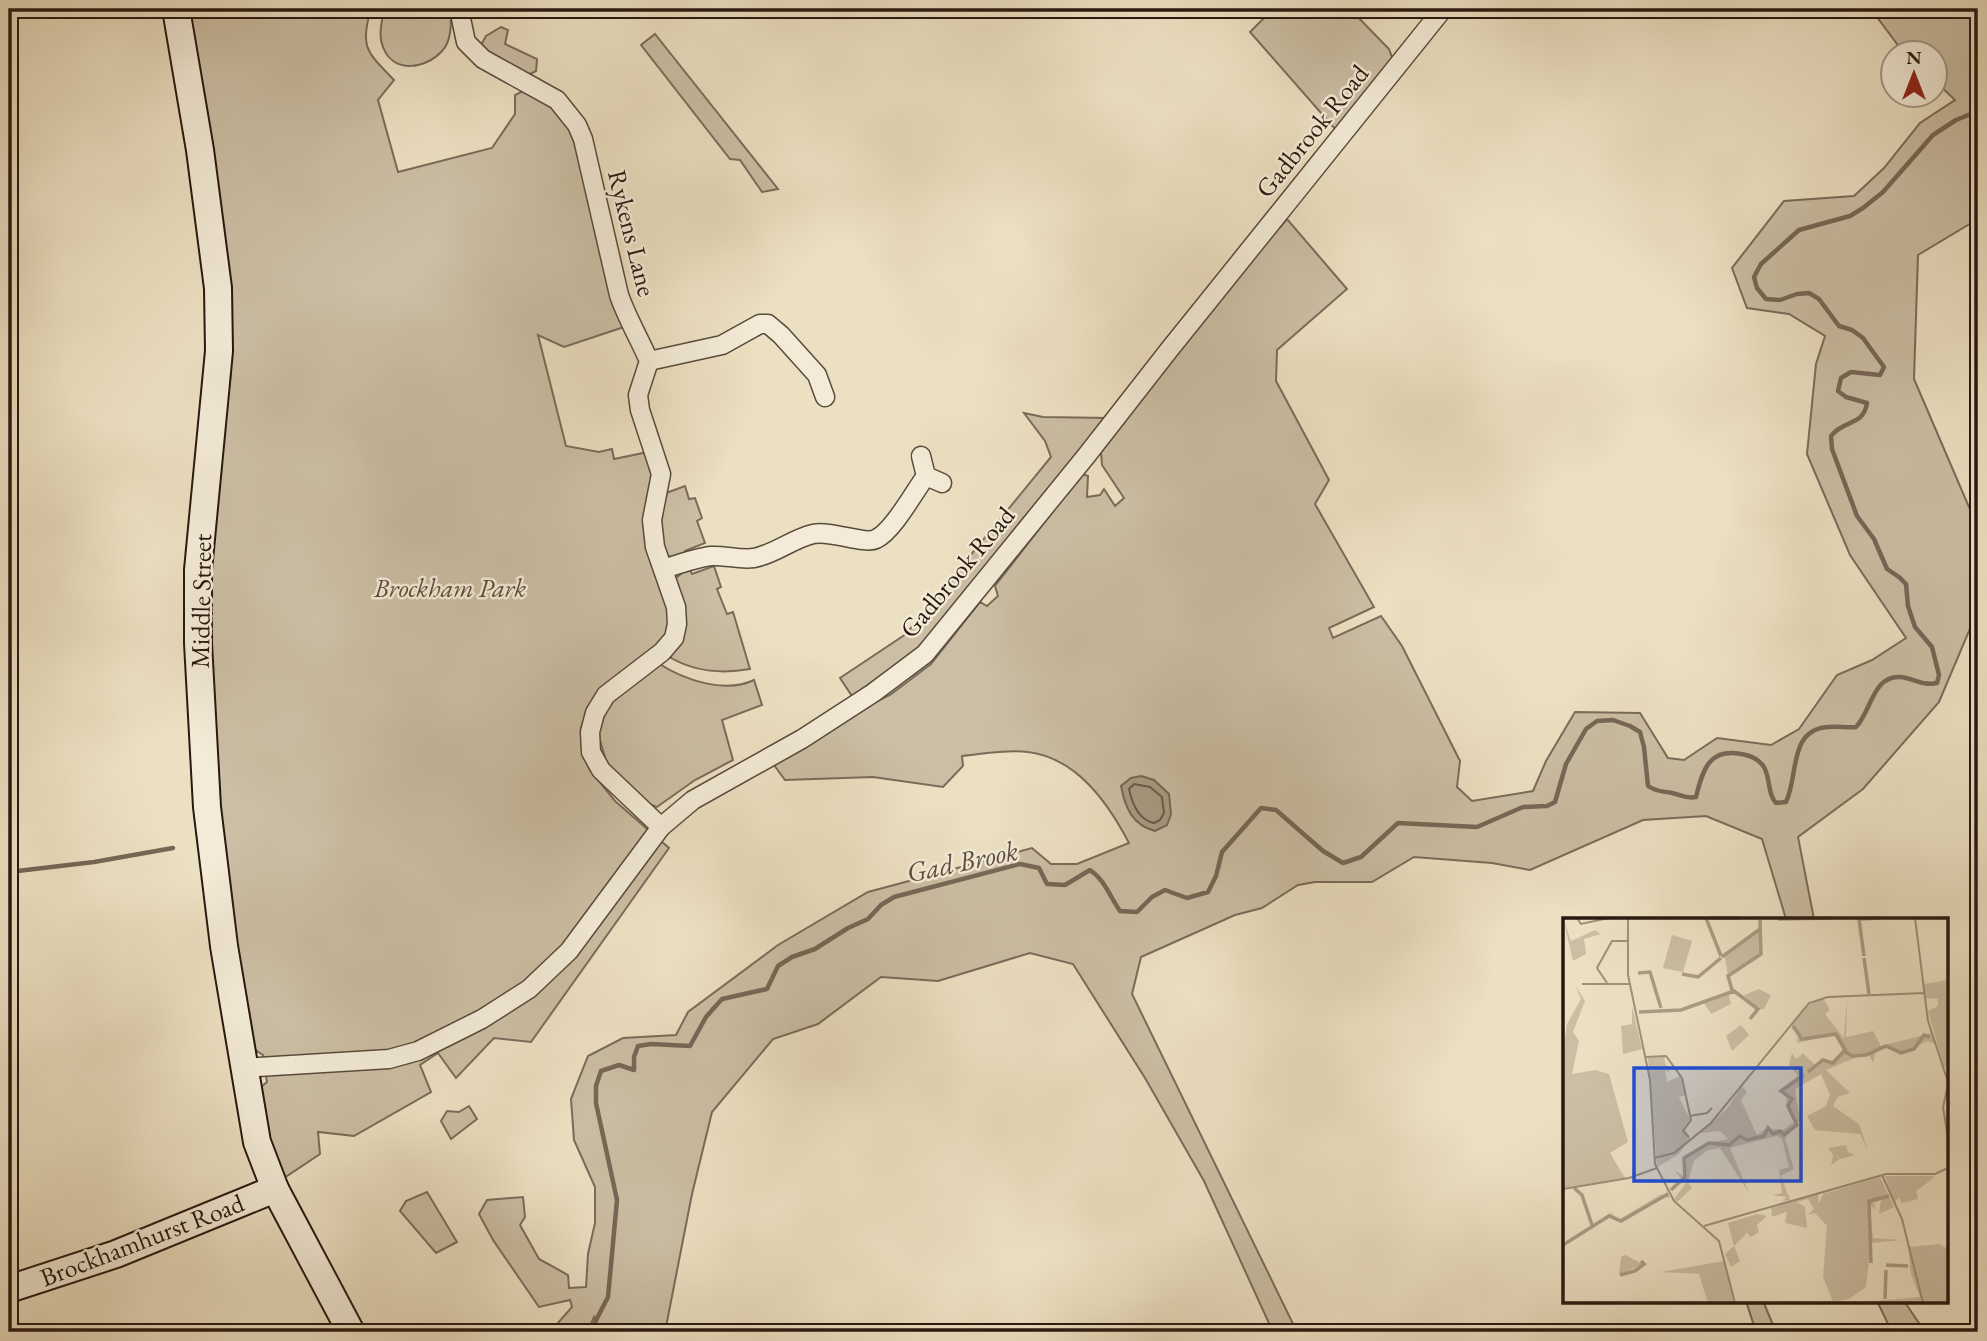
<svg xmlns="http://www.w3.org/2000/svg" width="1987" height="1341" font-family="'EB Garamond',serif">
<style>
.green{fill:#cbbea4;stroke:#7a6b5a;stroke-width:2}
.water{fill:#aa9c85;stroke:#766756;stroke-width:2}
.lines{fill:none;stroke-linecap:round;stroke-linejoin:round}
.shore{stroke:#6a5a4a;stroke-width:2}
.stream{stroke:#766756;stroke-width:4.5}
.street-casing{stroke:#5a4a3c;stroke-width:21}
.secondary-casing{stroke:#291810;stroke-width:30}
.street{stroke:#f3ebd7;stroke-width:18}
.secondary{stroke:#f3ebd7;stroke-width:26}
.labels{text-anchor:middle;stroke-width:5;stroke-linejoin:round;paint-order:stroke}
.street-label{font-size:26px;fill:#291810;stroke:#f3ebd7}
.park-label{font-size:26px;font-style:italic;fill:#5a4a3c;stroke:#f3ebd7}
.water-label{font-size:28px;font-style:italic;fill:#5d4d3f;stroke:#f3ebd7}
.inset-river{fill:none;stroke:#aa9c85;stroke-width:3.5}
.inset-road{fill:none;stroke:#9e907b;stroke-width:2}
.view{fill:#1d4ed8;fill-opacity:0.15;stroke:#1d4ed8;stroke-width:3.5}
.inset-edge{fill:none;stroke:#291810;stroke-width:3.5}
</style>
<rect width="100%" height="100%" fill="#ece0c2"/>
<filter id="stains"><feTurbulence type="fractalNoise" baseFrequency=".00286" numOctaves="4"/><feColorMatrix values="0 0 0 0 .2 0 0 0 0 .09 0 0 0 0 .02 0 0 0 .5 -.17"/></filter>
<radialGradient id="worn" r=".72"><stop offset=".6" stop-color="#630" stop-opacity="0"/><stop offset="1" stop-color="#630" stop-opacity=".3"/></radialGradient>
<!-- green -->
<g class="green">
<path d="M186,9h185c-12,39 -3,44 23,71l-16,20 20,72 94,-24 23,-34v-19l12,-6 28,16 22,30 47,192 -60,20 -26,-12 28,111 33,6 13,-3 2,10 34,-7 6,28 16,135 -3,20 -12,13 -35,27 -27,25 -12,28 1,23 8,19 25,31 54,47 -138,194 -37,-4 -38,40 -18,-25 -18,12 11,27 -77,44 -36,-4 2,22 -36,24 -19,-43 -9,-44 11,-9 -4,-27 -14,-9 -22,-158 -14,-139 -5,-176 23,-201v-70l-11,-93z"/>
<path d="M384,9h67c0,13 1,32 -9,42 -16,18 -49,23 -59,-4 -5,-12 -1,-26 1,-38z"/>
<polygon points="1273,9 1350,9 1389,49 1393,60 1335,129 1250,32"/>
<path d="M1871,9h107v210l-60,36 -4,124 64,149v49l-6,47 -33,78 -76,87 -65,48 16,82h-28l-24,-80 -56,-23 -63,4 -113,50 -38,-7 -78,-6 -42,25h-57l-17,3 -36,23 -27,7 -94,42 -9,37 165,338h-24l-69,-151 -59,-103 -72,-114 -43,-11 -92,28 -57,-4 -63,47 -45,15 -61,73 -20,82 -27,138h-65l-6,-15 -7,15h-37l22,-25 -2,-7 -31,7 -46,-67 -14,-26 8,-14 36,-3 2,20 -5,8 19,34 29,16 1,13 17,-1 2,-33 7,-31v-36l-21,-47 -3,-41 17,-43 35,-18 53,-3 12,-23 90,-67 90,-53 164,-44 19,16h26l52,-21c-21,-40 -52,-85 -101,-91 -21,-3 -45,2 -66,4l1,10 -20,21 -70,-10 -88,3 -11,-15 97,-61 19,-9 41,-31 49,-62 7,4 11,-10 -3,-10 87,-112 6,2 -1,21 13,-2 4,-6 11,17 9,-8 -22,-33 -1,-13 127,-164 59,-69 60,70 -70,61 -1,31 53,99 -14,24 59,103 -45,21 4,10 48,-22 21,30 58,115 -3,26 15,14 61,-10 13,-30 29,-49 65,1 28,45 16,2 33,-22 54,7 28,-16 38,-54 35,-15 34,-22 -56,-83 -43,-101 9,-90 9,-28 -36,-22 -42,-6 -15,-40 52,-67 70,-5 30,-28 36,-45 35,-23 -20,-19 -1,-29h-31z"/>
<polygon points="501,27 508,30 505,44 537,59 536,71 528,75 483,51 481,45 486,36"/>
<polygon points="655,34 778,189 762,192 740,160 730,159 641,45"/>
<polygon points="1024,413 1043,417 1107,418 1013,531 922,647 852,696 840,678 906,634 1051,457 1045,441"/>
<polygon points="685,486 689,499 695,498 702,518 697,521 705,543 685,551 686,557 668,556 663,549 660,510 666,493"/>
<path d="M714,566l7,21 -4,2 10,25 6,-2 17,57c-28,5 -54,3 -79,-11l5,-80 13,-11 3,7z"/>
<path d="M658,663c26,17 67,31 96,17l8,25 -40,15 11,40 -38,20 -38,27 -16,-6 -33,-33 -10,-35 5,-19 11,-15z"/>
<polygon points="469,1106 477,1119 451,1139 441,1121 447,1111 459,1112"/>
<polygon points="427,1192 457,1242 436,1253 400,1211 406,1201"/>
<polygon points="1746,1301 1763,1301 1776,1332 1756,1332"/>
<polygon points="1877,1301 1904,1301 1925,1332 1895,1332 1890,1328"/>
</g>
<!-- water -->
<path class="water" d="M1141,776l13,4 15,14 2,20 -4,11 -12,6c-23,-6 -30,-24 -34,-45l10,-8z"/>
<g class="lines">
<!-- shore -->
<path class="shore" d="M1134,784l16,3 12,10 2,16 -4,7 -6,3c-15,-3 -22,-20 -25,-34z"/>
<!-- stream -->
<g class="stream">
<polyline points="9,872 94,862 173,848"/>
<path d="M590,1332l18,-35 9,-97 -21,-97v-17l5,-15 18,-6 15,5v-13l4,-11 13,-2 39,2 16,-29 16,-18 45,-10 11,-23 14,-9 23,-8 33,-21 20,-9 13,-14 13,-8 126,-33 19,4 8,16 18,1 25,-15c15,10 20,27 30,41l17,1 15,-15 13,-7 22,8 21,-6 8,-16 6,-24 39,-44 15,2 47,41 20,12 18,-6 37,-34 79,4 46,-20 24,-1 8,-4 11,-38 20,-35 11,-8 16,-1 17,6 10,6 4,15 4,39c9,6 14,5 24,7 10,2 13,6 24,4 7,-29 14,-51 50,-42 8,2 14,6 18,12 7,13 3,26 12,36l10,-1c13,-27 2,-72 42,-75 9,-1 19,1 28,0 15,-15 17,-52 44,-50 13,1 22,9 37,6l2,-8 -7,-28 -17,-20 -7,-21 -2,-22 -7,-7 -12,-8 -13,-30 -17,-23 -25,-67 -1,-13c13,-17 32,-9 36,-33l-21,-6 -8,-6 3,-13 10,-6 29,3 4,-8 -21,-29 -11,-8 -13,-4 -20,-27 -10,-6 -12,1 -17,6 -14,-1 -9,-11 -3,-11 7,-13 38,-34 51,-14 13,-8 20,-16 50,-57 23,-15 22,-9"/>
</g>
<!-- street casing -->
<g class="street-casing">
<g id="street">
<path d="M459,9l7,33 17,17 74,41 20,25 6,14 36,156c8,23 20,43 30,66l-11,34 2,15 21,64 -9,46 3,27 21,60 1,17 -3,14 -12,14 -56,43 -11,18 -5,19 1,20 10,18 60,57"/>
<polyline points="649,361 722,345 760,324 768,324 781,335 817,375 825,397"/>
<polyline points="921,456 926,476 942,483"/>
<path d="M664,569c15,-5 31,-11 47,-13 14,-1 28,4 43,2 21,-4 38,-19 59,-24 19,-4 51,11 63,5 17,-8 38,-47 50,-63"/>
<polyline points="243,1068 389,1059 418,1051 482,1019 529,989 569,951 661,827 693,800 802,739 873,693 925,654 1087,455 1169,350 1443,9"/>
</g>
</g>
<!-- secondary casing -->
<g class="secondary-casing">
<g id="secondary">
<polyline points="176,9 200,150 218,288 219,351 198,570 198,643 207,807 224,946 257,1142 275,1189 351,1332"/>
<polyline points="9,1289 116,1254 275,1189"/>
</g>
</g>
<!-- street -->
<use href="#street" class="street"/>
<!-- secondary -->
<use href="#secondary" class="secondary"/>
</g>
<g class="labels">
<!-- street labels -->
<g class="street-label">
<text transform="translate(1312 131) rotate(-51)" y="9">Gadbrook Road</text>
<text transform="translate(632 233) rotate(76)" y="9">Rykens Lane</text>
<text transform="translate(957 572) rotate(-50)" y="9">Gadbrook Road</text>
<text transform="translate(201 601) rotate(-89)" y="9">Middle Street</text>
<text transform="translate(142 1240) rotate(-21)" y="9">Brockhamhurst Road</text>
</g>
<!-- park labels -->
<g class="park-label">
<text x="450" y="597">Brockham Park</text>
</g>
<!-- water labels -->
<g class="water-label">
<text transform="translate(962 861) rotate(-12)" y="10">Gad Brook</text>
</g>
</g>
<!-- overview -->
<g transform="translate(1563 918)">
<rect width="385" height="385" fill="#ece0c2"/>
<path d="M0,0l8,23 24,-11 6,4 -17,5 2,15 -13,7zM199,11l-1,25 -33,22 -3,-19zM109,17l20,6 -9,31 -20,-4zM385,62v86l-4,2 -16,-57 10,-5v-7l-12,-1 -2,-14zM12,67l10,16 -12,31 6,9 -7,33 23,-4 14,4 19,68 -18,11 15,25 -62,10v-137l4,-27 14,-25zM196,71l12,6 -7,14 -9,1 -11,-15zM165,74l3,12 -20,10 -7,-11zM284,79l-1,40 27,-6 8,15 51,-13 3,11 -8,-3 -25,13 -16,-6 -11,5 -2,10 -4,-8h-7l-36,15 24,23 -12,4 -5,9 26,18 9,27 -8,-17 -45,-4 -8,-14 19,-10 4,-11 -9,-21 -26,15 5,31 -15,18 9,31 -13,7 9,24 -8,1 5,-4 -15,-2 10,-2 -3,-23 10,-3 -7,-28 -5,-3 -47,12 19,45 -29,-45 -12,2 -14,11 -6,22 4,5 -15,14 -3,-3 12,-16 -2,-4 -4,4 1,-5 -7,-8 9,6v-19l24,-14 21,-4 -8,-8 -20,2 27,-24 15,-23 5,6 -6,8 16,35 9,-7 17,2 11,-8 -8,-16 1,-10 -8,-6 19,-14 -9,-11 3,-12 4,6 7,-6 13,13 5,-8 11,3 11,-10 -9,-16 -37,8 1,-10 -7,-8 15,-19 17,-8 7,12 -5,4 19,24zM69,88l10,43 -19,5 -2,-28 11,-2zM178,107l8,10 -17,16 -6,-15zM101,138l2,10h5l-3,7 -3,-5 2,14 13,-6 6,19 -7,2 11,22 -6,8 6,12 -12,16 -21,12 -9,-109zM283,227l2,7 7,3 -14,4 -5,-4 4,4 -9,6 2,-10 -5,-7zM322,258h48l1,2 -18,13 2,8 -16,4 -3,-5 -5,4zM317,259l14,30 -15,7 2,-14 -7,3 2,7 -7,-6 4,34 28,2 -30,3 -5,44 -17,12 -16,3 -10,-25 4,-51 -12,-13 -7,2 6,-6 -6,-10 -11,3 8,5 2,21 -22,-5 2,-11 -15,5 -1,-9 47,-14 1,10 4,-10zM103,269l4,11 -9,-2 -41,26 -9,-6 -48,29 47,-32 10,6 40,-24 7,-1zM194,296l10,2 -10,9 2,7 -8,5 -4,-4 -13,13 6,15 -9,6 -6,-13 9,-8 -6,-23zM376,326l9,5v54h-97l69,-6 -9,-23 -3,-27zM62,337l18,9 -24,11 2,-18zM161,343l10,42h-26l-9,-29 -38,-2z" fill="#cbbea4"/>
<path class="inset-river" d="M143,0l15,38M147,0h29M215,1l55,-1M301,38l-5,-37 22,-1M159,39l38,-28M301,40l5,36M75,55l12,-1 11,36M119,56l16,3 23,-19M169,72l-4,-14 33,-22 -1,-34M76,94l42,-2 53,-19 24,18 -8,10M230,108l9,13 34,-5 10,17M245,154l15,-12 10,3 11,-12 8,5 14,-1 20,-9 15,7 13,-4 10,-14 6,2M11,270l8,7 10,30M108,272l14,-13 -1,-19 25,-15 20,2 11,-9 7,4 17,-4 4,-8 5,6 7,-3 4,4 13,-10 -9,-19 4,-7 -11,-8 23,-16M0,327l46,-29 12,5 47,-27M308,345l-2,-62 20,-5M323,347l22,1M57,357l15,-4 9,-7 -3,-3M322,381l1,-29"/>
<path class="inset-road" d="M14,0l4,6 28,-6M65,0v57l22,105 5,84 19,37 45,40 16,62M352,0l13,103 20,61M44,65l-10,-15 15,-27h16M19,66h47M83,139l20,-1 16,22 9,42 -8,11 6,6M385,167l-5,22 5,32M127,198l17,-3 5,-5M91,240l20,-5 37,-30 98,-120 19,-6 96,-4M319,257l20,44 21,84M0,271l66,-11 28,-10M141,308l182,-52h49l13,-6"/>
<path class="view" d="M71,150h167v113h-167z"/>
<rect width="385" height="385" class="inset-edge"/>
</g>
<!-- margin -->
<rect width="1987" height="1341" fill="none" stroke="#ece0c2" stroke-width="35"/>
<rect x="10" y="10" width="1966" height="1320" fill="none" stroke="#291810" stroke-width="3.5"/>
<rect x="18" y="18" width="1952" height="1306" fill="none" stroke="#291810" stroke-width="2"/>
<!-- north arrow -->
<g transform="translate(1914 74)"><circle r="33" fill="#f3ebd7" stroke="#a29787" stroke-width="2"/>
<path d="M0-5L12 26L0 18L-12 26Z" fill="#8f2418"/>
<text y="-10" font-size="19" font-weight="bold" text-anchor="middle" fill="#291810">N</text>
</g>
<rect width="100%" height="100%" filter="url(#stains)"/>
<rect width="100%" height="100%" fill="url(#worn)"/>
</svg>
